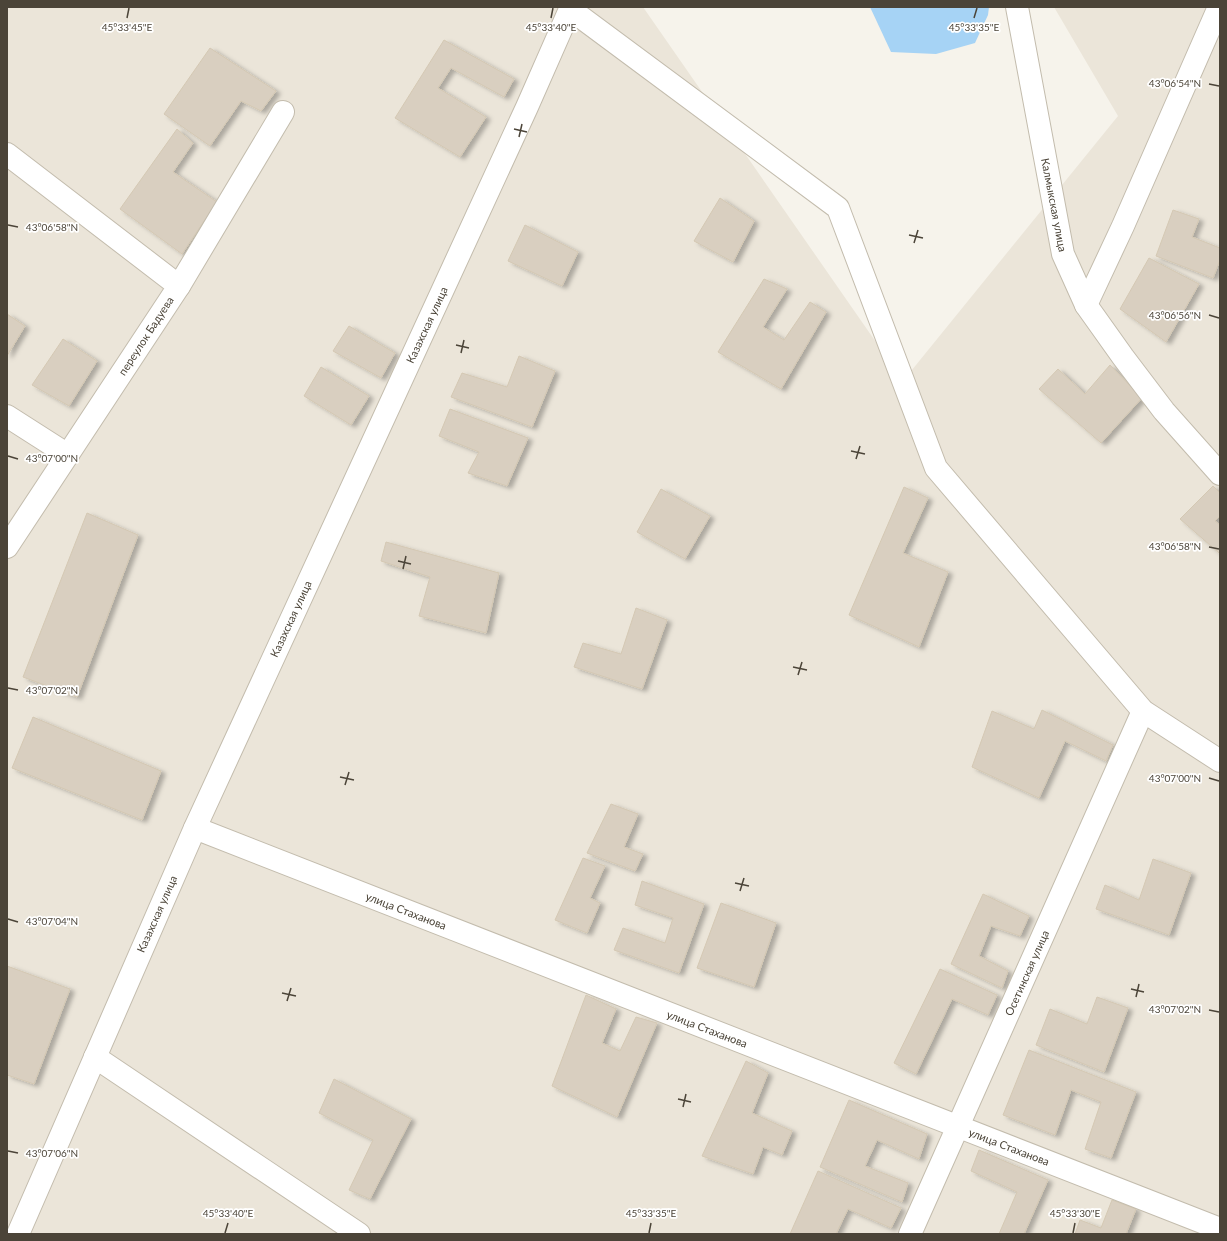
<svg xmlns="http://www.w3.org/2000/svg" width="1227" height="1241" font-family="Lato,sans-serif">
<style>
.residential{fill:#ebe5d9}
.water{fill:#a6d3f5}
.building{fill:#d9cfc0;stroke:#d4c8b3;filter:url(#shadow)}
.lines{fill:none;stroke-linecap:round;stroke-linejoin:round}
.minor-casing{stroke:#c3bcad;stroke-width:24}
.minor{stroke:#fff;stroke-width:22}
.ticks{fill:none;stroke:#4b4438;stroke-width:1.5}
.labels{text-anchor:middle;stroke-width:3.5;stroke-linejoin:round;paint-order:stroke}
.street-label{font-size:11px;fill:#4b4438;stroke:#fff}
.ticks-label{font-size:10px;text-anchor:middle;fill:#4b4438;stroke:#fff;stroke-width:3.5;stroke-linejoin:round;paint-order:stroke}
</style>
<defs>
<filter id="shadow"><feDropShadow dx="4.5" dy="2.5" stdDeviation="2" flood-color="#0004"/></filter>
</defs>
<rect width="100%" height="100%" fill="#f6f3eb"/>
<!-- residential -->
<polygon class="residential" points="7,7 643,7 903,381 1118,116 1054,7 1220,7 1220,1234 7,1234"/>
<!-- water -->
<polygon class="water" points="870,7 989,7 988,15 975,43 936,54 891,52"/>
<!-- building -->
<g class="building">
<polygon points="444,40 514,79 504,97 451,68 438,88 486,117 460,157 395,118"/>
<polygon points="210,48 276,91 261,111 241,101 210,146 164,114"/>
<polygon points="177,129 193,143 173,172 217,202 182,254 120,209"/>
<polygon points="720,198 754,221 733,262 694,241"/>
<polygon points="1173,210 1199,219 1192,237 1220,248 1220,260 1213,278 1156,256"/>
<polygon points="525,225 578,252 562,286 508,261"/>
<polygon points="1149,258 1199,284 1166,342 1120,309"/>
<polygon points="764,279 787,289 763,327 784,340 810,302 826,312 781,389 718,352"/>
<polygon points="7,314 25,326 7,356"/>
<polygon points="349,326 395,353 381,378 333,351"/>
<polygon points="63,339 97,361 69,406 32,385"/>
<polygon points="519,356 555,371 532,427 451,397 462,373 507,387"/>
<polygon points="1110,365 1142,398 1101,443 1039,389 1058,369 1085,394"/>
<polygon points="321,367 369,396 351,425 304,396"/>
<polygon points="450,409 528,438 507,486 468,473 479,452 439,436"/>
<polygon points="1213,486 1220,493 1220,516 1215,521 1220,525 1220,552 1219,553 1180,519"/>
<polygon points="904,487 928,498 903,553 948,572 919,647 849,615"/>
<polygon points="661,489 710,516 685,559 637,532"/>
<polygon points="87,513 138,535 77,697 23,677"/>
<polygon points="386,542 499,573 486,633 419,616 430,577 381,561"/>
<polygon points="636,608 667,620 642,689 574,667 583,643 621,654"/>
<polygon points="1042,710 1113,745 1106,761 1065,741 1039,798 972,767 992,711 1034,729"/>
<polygon points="33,717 161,771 142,820 12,768"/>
<polygon points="611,804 638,814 624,847 643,854 635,871 587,853"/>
<polygon points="583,858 605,866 590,898 600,903 587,933 555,920"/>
<polygon points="1153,859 1191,873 1169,935 1096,909 1105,885 1139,900"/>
<polygon points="642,881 704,904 679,973 614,950 623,928 665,943 673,918 635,905"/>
<polygon points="983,894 1029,916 1020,936 991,926 979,956 1008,971 1002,988 951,964"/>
<polygon points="721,903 776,923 754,987 697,968"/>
<polygon points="7,966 70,989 34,1084 7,1075"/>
<polygon points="940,969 997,995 988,1015 952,999 916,1074 894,1063"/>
<polygon points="586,995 616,1009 602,1043 620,1051 636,1017 657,1023 617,1117 552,1086"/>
<polygon points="1097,997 1128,1008 1104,1072 1036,1045 1050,1009 1087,1024"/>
<polygon points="1029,1050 1136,1092 1111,1158 1085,1149 1101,1102 1071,1090 1055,1135 1003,1115"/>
<polygon points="746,1061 768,1073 752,1113 792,1131 782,1155 763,1147 753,1174 702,1156"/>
<polygon points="334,1079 411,1119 370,1199 349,1190 373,1140 319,1113"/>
<polygon points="849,1100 927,1134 919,1159 877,1140 865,1166 908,1183 902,1202 820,1167"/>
<polygon points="979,1150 1048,1180 1024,1234 999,1234 1017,1192 971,1171"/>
<polygon points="818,1171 901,1208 891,1228 848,1209 836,1234 790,1234"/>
<polygon points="1112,1200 1136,1209 1126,1234 1075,1234 1080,1220 1101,1228"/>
</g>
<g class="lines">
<!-- minor casing -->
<g class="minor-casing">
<g id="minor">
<polyline points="1017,7 1063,254 1086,305 1123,357 1164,411 1220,474"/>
<polyline points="570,9 838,208 936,468 1143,711 1220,761"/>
<polyline points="7,154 179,286 7,547"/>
<polyline points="179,286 283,112"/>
<polyline points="1086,305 1123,226 1219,7"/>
<polyline points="7,416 68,455"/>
<polyline points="195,828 1220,1229"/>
<polyline points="95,1057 359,1234"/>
<polyline points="18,1234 195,828 527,107 571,7"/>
<polyline points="910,1234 1143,711"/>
</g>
</g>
<!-- minor -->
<use href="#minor" class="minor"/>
</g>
<!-- ticks -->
<path class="ticks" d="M127,18l2,-10M551,18l2,-10M974,18l3,-10M1209,84l10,2M514,129l13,3M519,137l3,-13M8,225l10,2M909,235l14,3M914,243l4,-13M1209,315l10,3M456,345l13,3M461,353l3,-13M851,451l14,3M8,456l10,3M856,459l4,-13M1209,547l10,2M398,561l13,3M403,569l3,-13M793,667l14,3M798,675l4,-13M8,688l10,2M340,777l14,3M1209,778l10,3M345,785l4,-13M735,883l14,3M740,891l4,-13M8,919l10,3M1131,989l13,3M282,993l14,3M1136,997l3,-13M287,1001l4,-13M1209,1010l10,2M678,1099l13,3M683,1107l3,-13M8,1151l10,2M225,1233l3,-10M649,1233l2,-10M1073,1233l2,-10"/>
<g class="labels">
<!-- street labels -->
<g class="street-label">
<text transform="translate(1054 205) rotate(79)" y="4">Калмыкская улица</text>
<text transform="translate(427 325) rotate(-65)" y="4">Казахская улица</text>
<text transform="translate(146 336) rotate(-57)" y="4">переулок Бадуева</text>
<text transform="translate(291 619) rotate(-65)" y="4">Казахская улица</text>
<text transform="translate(406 911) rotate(21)" y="4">улица Стаханова</text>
<text transform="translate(157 914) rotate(-66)" y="4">Казахская улица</text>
<text transform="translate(1027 973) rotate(-66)" y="4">Осетинская улица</text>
<text transform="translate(707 1029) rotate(21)" y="4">улица Стаханова</text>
<text transform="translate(1009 1147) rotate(21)" y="4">улица Стаханова</text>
</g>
</g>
<g class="ticks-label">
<text x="127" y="31">45°33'45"E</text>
<text x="551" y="31">45°33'40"E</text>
<text x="974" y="31">45°33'35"E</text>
<text x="1175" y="87">43°06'54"N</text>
<text x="52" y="231">43°06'58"N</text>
<text x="1175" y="319">43°06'56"N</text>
<text x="52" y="462">43°07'00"N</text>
<text x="1175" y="550">43°06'58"N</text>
<text x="52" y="694">43°07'02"N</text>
<text x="1175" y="782">43°07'00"N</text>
<text x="52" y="925">43°07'04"N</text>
<text x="1175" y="1013">43°07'02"N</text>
<text x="52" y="1157">43°07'06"N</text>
<text x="228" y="1217">45°33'40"E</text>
<text x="651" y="1217">45°33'35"E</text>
<text x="1075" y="1217">45°33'30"E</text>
</g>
<!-- border -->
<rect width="1227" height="1241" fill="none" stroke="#4b4438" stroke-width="16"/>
</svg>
